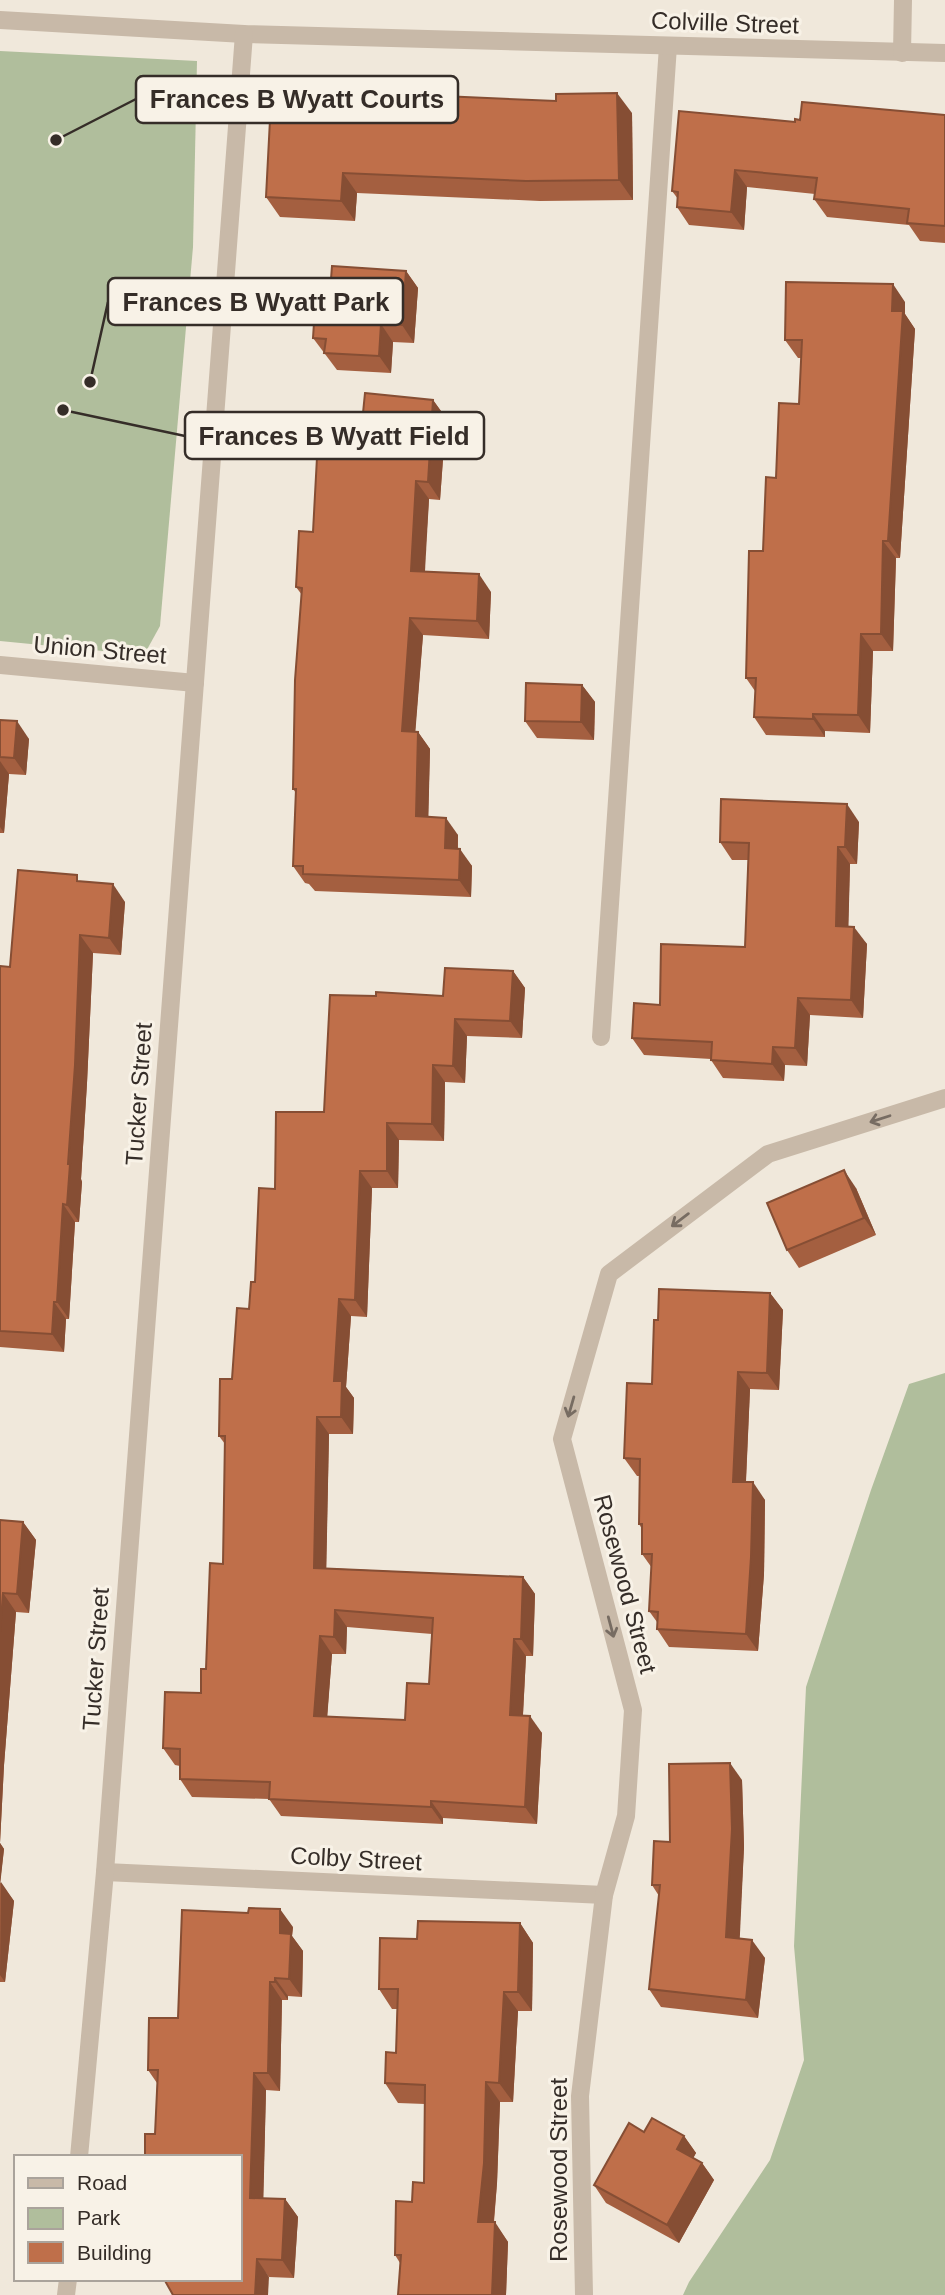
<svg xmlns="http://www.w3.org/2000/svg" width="945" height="2295" font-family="Helvetica,sans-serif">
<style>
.green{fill:#b0be9c}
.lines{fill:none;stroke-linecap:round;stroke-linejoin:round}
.lane{stroke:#c8b9a8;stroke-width:18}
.street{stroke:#c8b9a8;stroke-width:18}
.wall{fill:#a45f40;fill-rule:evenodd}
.shaded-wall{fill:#864e34}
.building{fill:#bf6f4a;stroke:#864e34;stroke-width:2;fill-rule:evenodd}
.oneway{stroke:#776c62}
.labels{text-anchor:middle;stroke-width:6;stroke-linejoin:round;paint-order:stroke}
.street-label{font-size:24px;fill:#352d28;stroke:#f8f2e7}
.leader{fill:none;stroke:#352d28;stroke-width:2.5}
.callout-dot{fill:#352d28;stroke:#f8f2e7;stroke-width:2.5}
.callout{fill:#f8f2e7;stroke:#352d28;stroke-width:2.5}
.callout-label{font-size:26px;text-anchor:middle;font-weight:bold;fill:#352d28}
</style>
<rect width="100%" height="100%" fill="#f0e8db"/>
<!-- green -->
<g class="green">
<polygon points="0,51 197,61 193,247 160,626 144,655 0,641"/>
<polygon points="945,1373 945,2295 683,2295 689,2282 770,2160 804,2060 794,1946 806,1687 871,1490 909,1384"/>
</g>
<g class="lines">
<!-- lane -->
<polyline class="lane" points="601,1037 668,46"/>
<!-- street -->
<g class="street">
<polyline points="0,20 244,34 945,53"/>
<polyline points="902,53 903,0"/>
<polyline points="0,665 195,683"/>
<polyline points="105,1872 604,1895"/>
<polyline points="79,2157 105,1872 244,34"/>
<polyline points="66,2295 68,2279"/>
<polyline points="584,2295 580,2096 604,1895 626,1816 633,1710 562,1439 609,1274 768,1154 945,1098"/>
</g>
</g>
<!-- wall -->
<g class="wall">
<polygon points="350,90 444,96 632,113 633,200 540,201 357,193 355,221 280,217 266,197"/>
<polygon points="945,115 945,243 920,241 909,225 827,217 814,199 815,194 747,187 744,230 689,225 677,207 678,199 672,191 795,122 800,120"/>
<polygon points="406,271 418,288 414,343 393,342 391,373 337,370 313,338 331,279"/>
<polygon points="905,302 905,314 915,329 900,558 896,558 893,651 873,651 870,733 825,731 825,737 766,735 754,717 755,691 746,678 763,551 776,478 799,404 801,358 798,358 785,340"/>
<polygon points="433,400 446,418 440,500 429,499 424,572 491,592 489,639 423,635 415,731 418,732 430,749 428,817 458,835 458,849 472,866 471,897 315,891 309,884 305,883 293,866 296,793 293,789 302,595 296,587 313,532 362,423"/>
<polygon points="582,685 595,702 594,740 537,738 525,721"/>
<polygon points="0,720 29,739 26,775 9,774 4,833 0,833"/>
<polygon points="859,822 857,864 850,864 848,927 867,944 863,1018 810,1015 807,1066 785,1065 784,1081 723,1078 711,1060 711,1059 644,1055 632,1038 660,1005 745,947 748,860 732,860 720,842"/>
<polygon points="81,881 125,902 121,955 93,953 87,1083 81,1179 82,1182 79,1222 75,1222 69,1319 66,1319 64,1352 0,1347 0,966 10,967"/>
<path d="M513,971l12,17 -3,50 -55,-2 -2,47 -20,-1 -1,59 -45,-1 -1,48h-26l-5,129 -16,-1 -5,71 8,11 -1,36h-24l-3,134 197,9 12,17 -2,62h-7l-3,59 19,18 -5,91 -94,-6v6l-162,-8 -12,-17 -77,-2 -12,-18v-13l-5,-1 -12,-17 38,-55 5,-24 17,-105 2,-120 -6,-8 30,-127 26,-120 49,-77 52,-116h67zM347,1627l85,7 -3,50 -24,36 -78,-3 5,-63h14z"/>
<polygon points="856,1188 876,1235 799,1268 787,1250"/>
<polygon points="770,1293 783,1310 779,1390 750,1389 746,1482 765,1500 764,1574 758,1651 669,1647 657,1629 657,1622 649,1611 652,1568 642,1554 642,1529 639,1524 640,1476 637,1476 624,1458 652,1384 658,1320"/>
<polygon points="0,1520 23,1522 36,1540 29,1613 16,1612 4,1765 0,1843 4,1849 0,1882 14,1901 5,1982 0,1982"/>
<polygon points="742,1780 744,1847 739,1939 765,1958 758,2018 661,2007 649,1989 659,1896 652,1885 670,1842"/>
<polygon points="520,1923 533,1943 532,2011 518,2011 513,2102 500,2102 497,2183 494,2222 508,2242 506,2295 398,2295 400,2263 395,2255 412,2202 424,2183 425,2104 398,2103 385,2083 396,2053 397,2009 392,2009 379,1989 417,1939"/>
<polygon points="293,1927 292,1936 303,1951 302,1997 288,1996 288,2000 282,2000 280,2091 266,2090 263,2198 285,2199 298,2217 294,2278 269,2277 155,2134 157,2083 148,2070"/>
<polygon points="644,2132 684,2136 696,2153 693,2158 702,2163 714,2180 679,2243 606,2203 594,2185"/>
</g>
<!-- shaded-wall -->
<g class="shaded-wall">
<polygon points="617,93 632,113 633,200 619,180"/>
<polygon points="735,170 747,187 744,230 731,212"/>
<polygon points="343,173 357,193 355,221 341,201"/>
<polygon points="406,271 418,288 414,343 402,325"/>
<polygon points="893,284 905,302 905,314 915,329 900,558 888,541"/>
<polygon points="381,324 393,342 391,373 379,356"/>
<polygon points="433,400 446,418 440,500 428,482"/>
<polygon points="416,481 429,499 424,589 411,571"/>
<polygon points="883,541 896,558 893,651 881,634"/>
<polygon points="479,574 491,592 489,639 477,621"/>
<polygon points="410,618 423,635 414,749 402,731"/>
<polygon points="861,634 873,651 870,733 858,715"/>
<polygon points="582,685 595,702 594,740 581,722"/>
<polygon points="813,714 825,731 825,737 813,719"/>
<polygon points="17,721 29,739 26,775 14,758"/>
<polygon points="418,732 430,749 428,834 416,816"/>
<polygon points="0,761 9,774 4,833 0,827"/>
<polygon points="847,804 859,822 857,864 845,847"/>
<polygon points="446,818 458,835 457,866 445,848"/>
<polygon points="838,847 850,864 848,944 836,926"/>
<polygon points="460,849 472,866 471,897 459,880"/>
<polygon points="113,884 125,902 121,955 109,938"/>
<polygon points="854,927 867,944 863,1018 851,1000"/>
<polygon points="80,935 93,953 87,1083 81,1179 82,1182 79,1222 67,1205"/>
<polygon points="513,971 525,988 522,1038 510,1021"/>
<polygon points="798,998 810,1015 807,1066 795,1048"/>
<polygon points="455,1019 467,1036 465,1083 453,1066"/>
<polygon points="773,1047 785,1065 784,1081 772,1064"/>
<polygon points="433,1065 445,1082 444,1141 432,1124"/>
<polygon points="387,1123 399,1140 398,1188 387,1171"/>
<polygon points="844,1170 856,1188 876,1235 864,1218"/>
<polygon points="360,1171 372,1188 367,1317 355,1300"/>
<polygon points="63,1204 75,1222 69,1319 57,1302"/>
<polygon points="770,1293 783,1310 779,1390 767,1373"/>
<polygon points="339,1299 351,1316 346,1387 354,1398 353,1434 341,1417 334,1381"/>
<polygon points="54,1302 66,1319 64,1352 52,1334"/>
<polygon points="738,1372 750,1389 745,1499 733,1482"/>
<polygon points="317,1417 329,1434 326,1585 314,1568"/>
<polygon points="753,1482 765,1500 764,1574 758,1651 746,1634"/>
<polygon points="23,1522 36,1540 29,1613 17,1594"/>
<polygon points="523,1577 535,1594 533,1656 521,1639"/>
<polygon points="3,1593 16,1612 4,1765 0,1843 4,1849 0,1886 0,1633"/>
<polygon points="335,1610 347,1627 346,1654 334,1637"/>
<polygon points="320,1636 332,1654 326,1733 314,1716"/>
<polygon points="514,1639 526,1656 522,1732 510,1715"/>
<polygon points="530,1716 542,1733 537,1824 525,1807"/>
<polygon points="730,1763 742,1780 744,1847 739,1955 726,1937"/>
<polygon points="431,1801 443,1818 443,1824 431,1807"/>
<polygon points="1,1882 14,1901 5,1982 0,1975"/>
<polygon points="280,1909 293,1927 292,1936 303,1951 302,1997 289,1979 280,1933"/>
<polygon points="520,1923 533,1943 532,2011 518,1992"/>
<polygon points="752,1940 765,1958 758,2018 746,2000"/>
<polygon points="275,1978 288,1996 288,2000 275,1982"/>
<polygon points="270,1982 282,2000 280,2091 268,2073"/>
<polygon points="504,1992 518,2011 513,2102 499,2083"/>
<polygon points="254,2073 266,2090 263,2215 250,2198"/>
<polygon points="486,2082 500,2102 497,2183 492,2241 478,2222"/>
<polygon points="684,2136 696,2153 689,2166 677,2149"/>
<polygon points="702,2163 714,2180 679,2243 667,2225"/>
<polygon points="285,2199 298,2217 294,2278 282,2260"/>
<polygon points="495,2222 508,2242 506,2295 492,2295"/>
<polygon points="257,2259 269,2277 268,2295 255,2295"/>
</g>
<!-- building -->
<g class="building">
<polygon points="272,81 348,86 347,89 442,94 442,96 556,101 556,94 617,93 619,180 526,181 343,173 341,201 266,197"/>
<polygon points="802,102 945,115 945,226 907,223 909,209 814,199 817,178 735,170 731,212 677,207 678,192 672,191 679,111 795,122 795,119 800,120"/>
<polygon points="332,266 406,271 402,325 381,324 379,356 324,353 326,339 313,338 317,278 331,279"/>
<polygon points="786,282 893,284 892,311 903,311 888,541 883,541 881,634 861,634 858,715 813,714 813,719 754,717 756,678 746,678 749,551 763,551 766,477 776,478 779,403 799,404 802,340 785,340"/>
<polygon points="365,393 433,400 428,482 416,481 411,571 479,574 477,621 410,618 402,731 418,732 416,816 446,818 445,848 460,849 459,880 303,874 303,866 293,866 296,789 293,789 295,680 302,588 296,587 299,531 313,532 319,420 362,423"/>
<polygon points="526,683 582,685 581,722 525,721"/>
<polygon points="0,720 17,721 14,758 0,757"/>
<polygon points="721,799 847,804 845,847 838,847 836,926 854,927 851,1000 798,998 795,1048 773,1047 772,1064 711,1060 712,1042 632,1038 634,1003 660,1005 661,944 745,947 749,843 720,842"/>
<polygon points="18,870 77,875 77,881 113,884 109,938 80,935 75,1065 68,1164 70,1164 67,1205 63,1204 57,1302 54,1302 52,1334 0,1331 0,966 10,967"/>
<path d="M445,968l68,3 -3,50 -55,-2 -2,47 -20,-1 -1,59 -45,-1v48h-27l-5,129 -16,-1 -5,82h8l-1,36h-24l-3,151 209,9 -2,62h-7l-4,76 20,1 -5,91 -94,-6v6l-162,-8 1,-17 -90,-3v-30l-17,-1 2,-56 36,1v-24h5l4,-106 13,1 2,-128h-6l1,-57h12l5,-71 12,1 2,-27h4l4,-94 16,1 1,-77h48l6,-117 46,1v-4l67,4zM335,1610l98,8 -4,66 -22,-1 -2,37 -91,-4 6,-80 14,1z"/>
<polygon points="844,1170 864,1218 787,1250 767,1203"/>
<polygon points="659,1289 770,1293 767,1373 738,1372 733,1482 753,1482 751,1557 746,1634 657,1629 658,1612 649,1611 652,1554 642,1554 642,1524 639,1524 640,1459 624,1458 627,1383 652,1384 654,1320 658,1320"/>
<polygon points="0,1520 23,1522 17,1594 3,1593 0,1633"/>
<polygon points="730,1763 732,1829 726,1937 752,1940 746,2000 649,1989 660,1885 652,1885 654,1841 670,1842 669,1764"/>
<polygon points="249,1908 280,1909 280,1933 291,1934 289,1979 275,1978 275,1982 270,1982 268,2073 254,2073 250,2198 285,2199 282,2260 257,2259 255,2295 173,2295 164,2279 240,2279 240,2157 145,2157 145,2134 155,2134 158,2070 148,2070 149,2018 178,2018 182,1910 248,1913"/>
<polygon points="418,1921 520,1923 518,1992 504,1992 499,2083 486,2082 484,2163 478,2222 495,2222 492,2295 398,2295 401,2255 395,2255 396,2201 412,2202 413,2182 424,2183 425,2085 385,2083 386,2052 396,2053 398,1989 379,1989 380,1938 417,1939"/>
<polygon points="652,2118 684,2136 677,2149 702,2163 667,2225 594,2185 629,2123 644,2132"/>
</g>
<!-- one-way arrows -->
<defs><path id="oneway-shaft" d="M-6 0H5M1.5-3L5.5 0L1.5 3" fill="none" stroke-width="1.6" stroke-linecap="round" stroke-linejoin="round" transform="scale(1.75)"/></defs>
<g class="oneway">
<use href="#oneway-shaft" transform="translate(880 1119) rotate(162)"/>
<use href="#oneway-shaft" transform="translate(680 1220) rotate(143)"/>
<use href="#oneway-shaft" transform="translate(571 1407) rotate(106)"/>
<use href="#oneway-shaft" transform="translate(611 1627) rotate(75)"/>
</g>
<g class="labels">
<!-- street labels -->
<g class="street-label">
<text transform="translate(725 23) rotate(2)" y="8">Colville Street</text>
<text transform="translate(100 650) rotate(5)" y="8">Union Street</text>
<text transform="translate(139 1094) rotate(-86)" y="8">Tucker Street</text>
<text transform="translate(625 1584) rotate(75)" y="8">Rosewood Street</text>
<text transform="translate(96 1659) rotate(-86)" y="8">Tucker Street</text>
<text transform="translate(356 1859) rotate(3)" y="8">Colby Street</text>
<text transform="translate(559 2170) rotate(-90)" y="8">Rosewood Street</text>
</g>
</g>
<!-- callouts -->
<path class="leader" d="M56 140L136 99M90 382L108 302M63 410L185 436"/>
<g class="callout-dot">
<circle cx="56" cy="140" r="7"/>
<circle cx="90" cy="382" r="7"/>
<circle cx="63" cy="410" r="7"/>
</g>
<g class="callout">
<rect x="136" y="76" width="322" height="47" rx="7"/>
<rect x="108" y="278" width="295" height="47" rx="7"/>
<rect x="185" y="412" width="299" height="47" rx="7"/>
</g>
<g class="callout-label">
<text x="297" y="108">Frances B Wyatt Courts</text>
<text x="256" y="311">Frances B Wyatt Park</text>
<text x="334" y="445">Frances B Wyatt Field</text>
</g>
<!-- legend -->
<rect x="14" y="2155" width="228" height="126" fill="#f8f2e7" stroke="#aaa39b" stroke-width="2"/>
<rect x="28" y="2178" width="35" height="10" fill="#c8b9a8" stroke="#aaa39b" stroke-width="2"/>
<text x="77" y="2190" font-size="21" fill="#352d28">Road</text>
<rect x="28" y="2208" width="35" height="21" fill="#b0be9c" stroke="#aaa39b" stroke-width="2"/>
<text x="77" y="2225" font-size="21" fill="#352d28">Park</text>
<rect x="28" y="2242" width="35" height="21" fill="#bf6f4a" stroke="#aaa39b" stroke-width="2"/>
<text x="77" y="2260" font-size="21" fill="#352d28">Building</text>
</svg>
